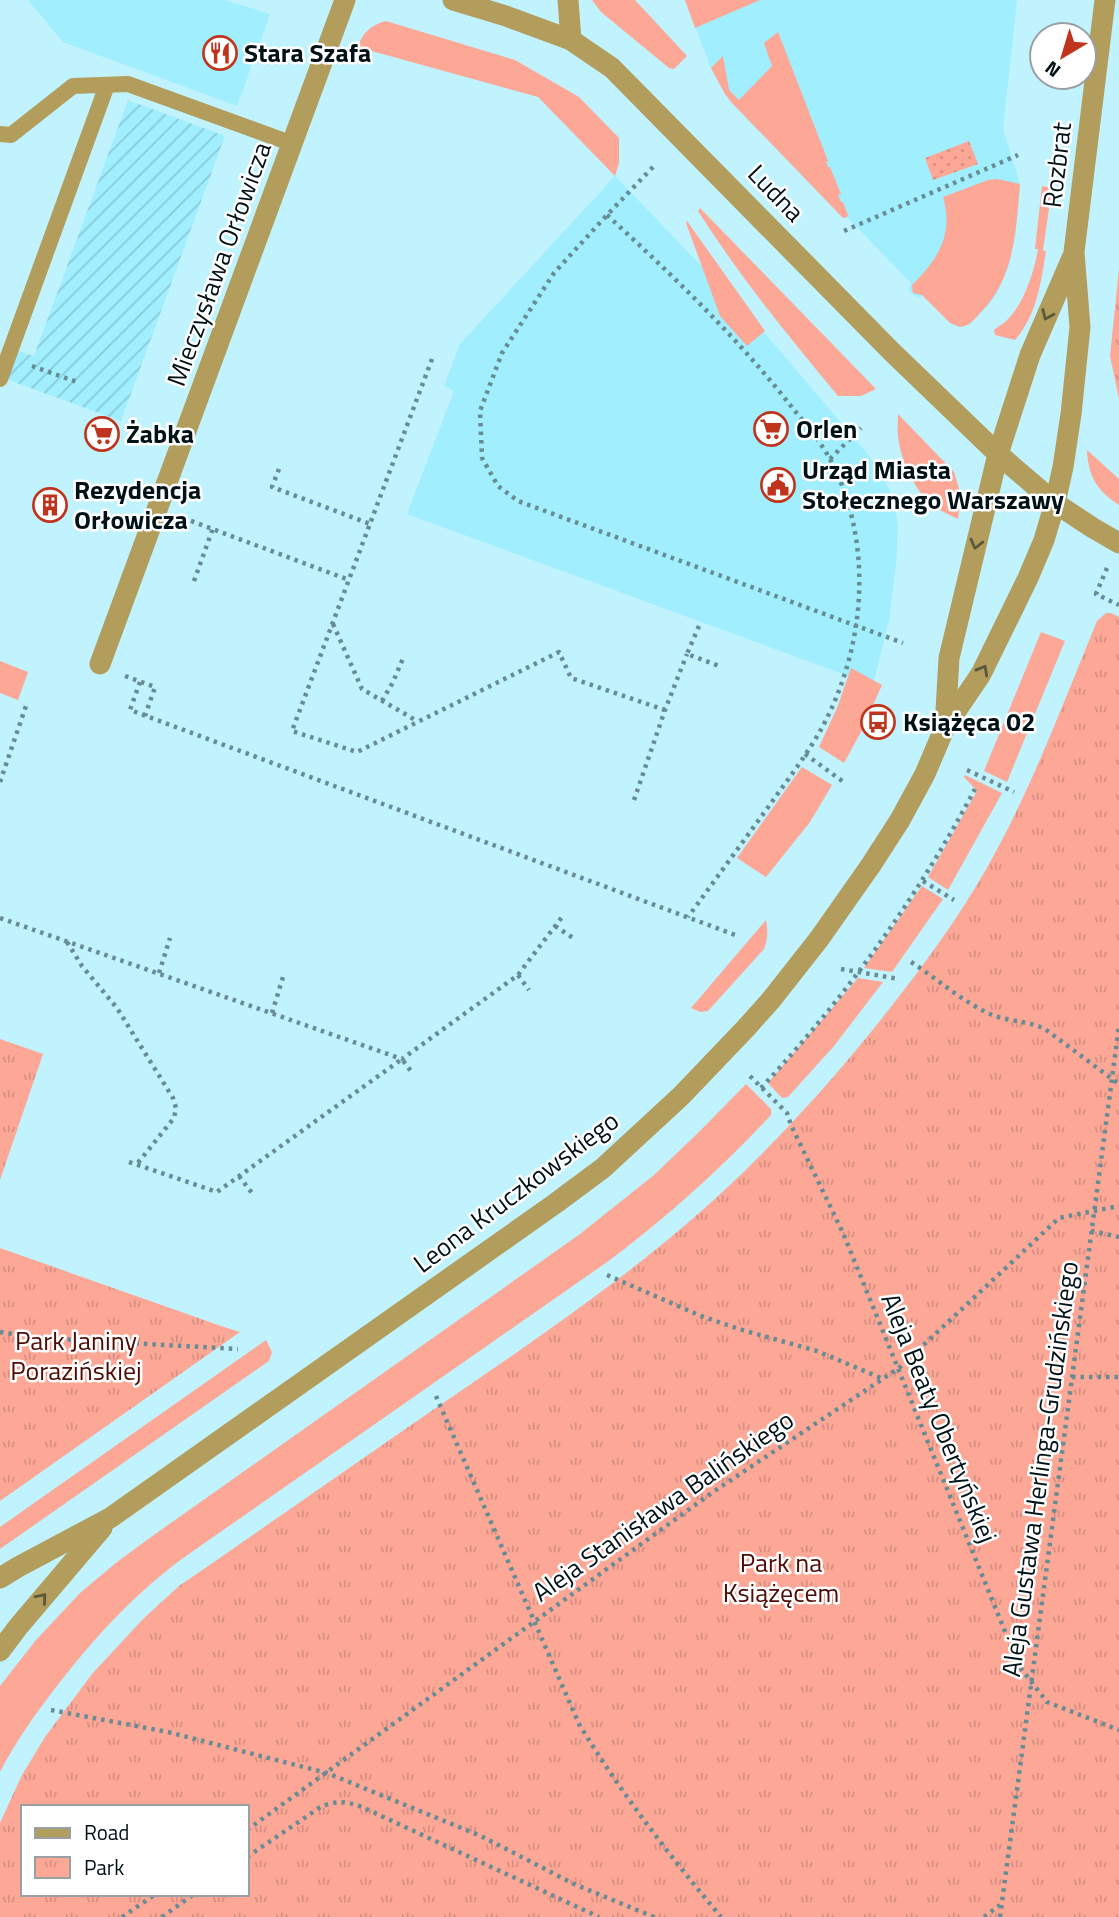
<svg xmlns="http://www.w3.org/2000/svg" width="1119" height="1917" font-family="'Titillium Web',sans-serif">
<style>
.built{fill:#a0eefe}
.industrial{fill:url(#industrial-furrows)}
.grass{fill:#fda796}
.park{fill:url(#park-tufts);fill-rule:evenodd}
.garden{fill:url(#garden-dots)}
.lines{fill:none;stroke-linecap:round;stroke-linejoin:round}
.path{stroke:#688c94;stroke-width:4.5;stroke-dasharray:3.5 5;stroke-linecap:butt}
.service{stroke:#b39d5c;stroke-width:16}
.minor{stroke:#b39d5c;stroke-width:21}
.tertiary{stroke:#b39d5c;stroke-width:21}
.oneway{stroke:#5a583a}
.labels{text-anchor:middle;stroke-width:5;stroke-linejoin:round;paint-order:stroke}
.poi-label{font-size:26px;font-weight:bold;fill:#001218;stroke:#fff;text-anchor:start}
.street-label{font-size:26px;fill:#001218;stroke:#fff}
.park-label{font-size:26px;fill:#4f0b03;stroke:#fff}
</style>
<defs>
<pattern id="industrial-furrows" width="10" height="10" patternUnits="userSpaceOnUse" patternTransform="scale(1.75)"><rect width="10" height="10" fill="#a0eefe"/><path d="M-1 1l2-2M0 10L10 0M9 11l2-2" fill="none" stroke="#88cbd9"/></pattern>
<pattern id="park-tufts" width="24" height="20" patternUnits="userSpaceOnUse" patternTransform="scale(1.75)"><rect width="24" height="20" fill="#fda796"/><path d="M3 7l-1-3M5 7V3M7 7l1-3M15 17l-1-3M17 17v-4M19 17l1-3" fill="none" stroke="#d78f81"/></pattern>
<pattern id="garden-dots" width="8" height="8" patternUnits="userSpaceOnUse" patternTransform="scale(1.75)"><rect width="8" height="8" fill="#fda796"/><path d="M2 2h.1M6 6h.1" fill="none" stroke="#d78f81" stroke-width="1.8" stroke-linecap="round"/></pattern>
</defs>
<rect width="100%" height="100%" fill="#c1f3fe"/>
<!-- built -->
<g class="built">
<polygon points="28,0 224,0 270,14 237,106 63,42"/>
<polygon points="685,0 1017,0 1003,129 1020,184 1015,238 1008,267 999,289 991,302 971,323 962,327 953,325 924,296 917,297 911,293 909,290 911,283 847,217 843,218 731,102 725,94 711,68"/>
<polygon points="615,176 756,323 866,452 884,479 894,500 898,526 896,564 889,620 873,685 407,514 454,391 444,386 460,344"/>
</g>
<!-- industrial -->
<polygon class="industrial" points="128,100 225,136 121,421 6,379 16,350 34,356"/>
<!-- grass -->
<g class="grass">
<polygon points="592,0 635,0 687,56 674,69 669,68 601,12"/>
<polygon points="685,0 760,0 695,28"/>
<path d="M386,21l129,39 64,37 40,41v25l-4,13 -77,-79 -170,-47 -6,14 -9,-4c8,-21 9,-32 33,-39z"/>
<polygon points="778,32 828,161 826,162 828,167 830,167 841,194 838,195 841,202 843,202 848,215 847,217 843,218 731,102 725,94 711,68 723,56 729,90 739,100 772,66 764,43"/>
<path d="M997,179l23,5c-4,45 -5,94 -39,128 -6,7 -11,14 -21,15l-10,-4 -28,-28 -9,-2 -1,-8c26,-26 42,-50 31,-88l45,-17z"/>
<path d="M1042,186l10,2 -9,62 3,1c-5,31 -9,64 -31,89l-20,-5 -1,-5c3,-3 7,-5 10,-7 19,-16 30,-50 34,-74h-3z"/>
<path d="M700,208l176,181 -15,7h-23c-50,-60 -98,-119 -140,-185z"/>
<polygon points="687,221 765,331 747,346 720,316 686,223"/>
<path d="M898,414l56,58 7,23 -3,24c-10,-5 -21,-9 -29,-17 -16,-15 -29,-44 -31,-66 -1,-7 0,-15 0,-22z"/>
<path d="M1087,450l32,29v26c-22,-14 -31,-29 -32,-55z"/>
<polygon points="1041,632 1065,641 1007,782 984,771"/>
<polygon points="0,661 28,672 18,700 0,693"/>
<polygon points="851,668 882,685 861,732 844,763 819,747 837,708"/>
<polygon points="802,767 832,785 810,822 766,877 737,858"/>
<polygon points="965,775 1002,793 948,890 928,877 977,791 964,777"/>
<polygon points="922,886 943,899 892,972 864,968"/>
<path d="M766,920c2,11 2,18 -2,29l-56,62 -8,1 -9,-4z"/>
<polygon points="858,978 883,982 834,1046 788,1097 782,1098 768,1083"/>
<path d="M746,1084l25,25v6c-50,54 -103,101 -161,145l-424,296c-50,36 -92,82 -129,130 -22,28 -41,55 -57,86v-86l36,-46 44,-47 37,-31 34,-25 429,-303 74,-59 46,-44z"/>
<polygon points="266,1340 272,1352 269,1361 0,1549 0,1527"/>
</g>
<!-- park -->
<g class="park">
<polygon points="1119,269 1119,399 1110,356"/>
<path d="M1106,613h5l8,4v1300h-1119v-94l22,-48 23,-38 47,-63 51,-55 36,-33c83,-57 165,-115 248,-172 80,-55 164,-111 238,-172 77,-63 144,-134 206,-210 37,-46 73,-93 104,-144 51,-84 85,-177 122,-267zM23,1807h224v87h-224z"/>
<polygon points="0,1039 43,1054 0,1180"/>
<polygon points="0,1248 221,1326 240,1332 0,1501"/>
</g>
<!-- garden -->
<polygon class="garden" points="969,141 978,164 933,180 925,158"/>
<g class="lines">
<!-- path -->
<g class="path">
<polyline points="653,167 607,215 554,273 502,353 480,411 482,458 498,486 518,501 903,643"/>
<path d="M607,215c64,59 126,118 180,186 15,19 33,39 44,60 42,81 35,181 -6,261 -15,29 -37,57 -56,84 -27,37 -54,74 -81,111"/>
<polyline points="844,231 1018,155"/>
<polyline points="432,359 292,731 357,752 559,652 571,678 665,710"/>
<polyline points="32,366 77,382"/>
<polyline points="830,459 861,428"/>
<polyline points="279,469 272,487 370,524"/>
<polyline points="183,518 349,580"/>
<polyline points="1107,568 1096,594 1119,605"/>
<polyline points="194,581 213,528"/>
<polyline points="333,624 362,689 417,721"/>
<polyline points="699,626 687,654 719,666"/>
<polyline points="125,676 155,687 145,716"/>
<polyline points="140,682 130,710 738,936"/>
<polyline points="382,701 393,682 404,656"/>
<polyline points="805,754 845,783"/>
<polyline points="967,770 1014,792"/>
<polyline points="0,782 27,703"/>
<polyline points="634,800 665,710 687,654"/>
<polyline points="923,881 954,900"/>
<polyline points="0,918 402,1059 518,975 562,917"/>
<polyline points="555,926 573,938"/>
<polyline points="67,942 82,966 117,1008 173,1098 176,1108 174,1118 137,1164"/>
<path d="M911,962c25,16 48,37 75,50 19,10 41,8 59,17l74,55"/>
<polyline points="841,969 899,979"/>
<polyline points="159,973 170,938"/>
<polyline points="518,975 529,990"/>
<polyline points="272,1013 283,977"/>
<polyline points="750,1076 787,1113 791,1125 843,1233 1019,1666 1047,1702 1119,1730"/>
<path d="M761,1088c85,-91 156,-190 214,-299"/>
<polyline points="129,1162 217,1192 402,1059 413,1074"/>
<polyline points="239,1176 252,1193"/>
<polyline points="1091,1231 1119,1237"/>
<polyline points="607,1275 701,1316 739,1329 817,1351 881,1378"/>
<polyline points="0,1332 39,1338 238,1349"/>
<polyline points="1072,1377 1119,1377"/>
<path d="M436,1396l143,328c42,69 90,131 142,193"/>
<polyline points="51,1710 168,1732 327,1773 481,1836 574,1884 654,1917"/>
<polyline points="247,1830 713,1492 899,1368 1059,1218 1119,1206"/>
<path d="M247,1857l72,-49c15,-8 27,-7 43,-1l237,110"/>
<polyline points="122,1917 156,1894"/>
<polyline points="162,1917 194,1894"/>
<polyline points="984,1917 1000,1905"/>
<polyline points="1000,1917 1119,1026"/>
</g>
<!-- service -->
<g class="service">
<polyline points="0,134 11,135 73,86 128,84 293,144"/>
<polyline points="0,379 107,85"/>
</g>
<!-- minor -->
<g class="minor">
<polyline points="568,0 571,40"/>
<polyline points="100,664 345,0"/>
</g>
<!-- tertiary -->
<g class="tertiary">
<polyline points="453,0 506,16 571,40 612,68 892,352 998,454 1055,503 1093,528 1119,543"/>
<polyline points="945,727 949,658 998,454 1030,355 1072,258"/>
<polyline points="0,1578 18,1567 110,1518 556,1203 603,1168 681,1096 746,1028 771,1000 819,939 871,865 900,820 925,774 945,727 981,674 1028,578 1044,540 1055,503 1063,467 1071,414 1080,327 1074,252 1105,0"/>
<polyline points="0,1651 18,1627 102,1528"/>
</g>
</g>
<!-- one-way arrows -->
<defs><path id="oneway-chevron" d="M-2-3.5L2.5 0L-2 3.5" fill="none" stroke-width="1.6" stroke-linecap="round" stroke-linejoin="round" transform="scale(1.75)"/></defs>
<g class="oneway">
<use href="#oneway-chevron" transform="translate(1047 315) rotate(114)"/>
<use href="#oneway-chevron" transform="translate(976 544) rotate(104)"/>
<use href="#oneway-chevron" transform="translate(983 670) rotate(-61)"/>
<use href="#oneway-chevron" transform="translate(42 1598) rotate(-50)"/>
</g>
<!-- icons -->
<defs>
<g id="restaurant-ring" transform="scale(1.75)"><circle r="9.5" fill="#fff" stroke="#c0341e" stroke-width="1.5"/><path d="M-5-6h1v4h1v-4h1v4h1v-4h1v5L-1.5 .5V6h-2V.5L-5-1ZM5-6V6H3V1.5H1.5Q1.5-4 5-6Z" fill="#c0341e"/></g>
<g id="supermarket-ring" transform="scale(1.75)"><circle r="9.5" fill="#fff" stroke="#c0341e" stroke-width="1.5"/><path d="M-6-5.5h2.5l.6 2H6L4.5 2H-2.5L-4.4-4H-6ZM-1.5 3.2a1.3 1.3 0 1 0 .1 0ZM3 3.2a1.3 1.3 0 1 0 .1 0Z" fill="#c0341e"/></g>
<g id="civic-ring" transform="scale(1.75)"><circle r="9.5" fill="#fff" stroke="#c0341e" stroke-width="1.5"/><path d="M-.6-6.5H3V-4.5H.6V-3L4-1V1h2V6H-6V1h2V-1L-.6-3ZM-1.2 2.5V6h2.4V2.5Z" fill="#c0341e"/></g>
<g id="building-ring" transform="scale(1.75)"><circle r="9.5" fill="#fff" stroke="#c0341e" stroke-width="1.5"/><path d="M-4-6H4V6H1V3H-1V6H-4ZM-2.5-4.3h1.7v1.8h-1.7ZM.8-4.3h1.7v1.8H.8ZM-2.5-1h1.7V.8h-1.7ZM.8-1h1.7V.8H.8Z" fill="#c0341e"/></g>
<g id="bus-ring" transform="scale(1.75)"><circle r="9.5" fill="#fff" stroke="#c0341e" stroke-width="1.5"/><path d="M-5-6H5V4H4V6H2V4H-2V6H-4V4H-5ZM-3.5-4V0h7V-4ZM-3.5 1.2v1.5H-2V1.2ZM2 1.2v1.5H3.5V1.2Z" fill="#c0341e"/></g>
</defs>
<g fill-rule="evenodd">
<use href="#restaurant-ring" x="220" y="53"/>
<use href="#supermarket-ring" x="771" y="429"/>
<use href="#supermarket-ring" x="102" y="434"/>
<use href="#civic-ring" x="778" y="485"/>
<use href="#building-ring" x="50" y="505"/>
<use href="#bus-ring" x="878" y="722"/>
</g>
<g class="labels">
<!-- poi labels -->
<g class="poi-label">
<text x="244" y="62">Stara Szafa</text>
<text x="796" y="438">Orlen</text>
<text x="126" y="443">Żabka</text>
<text x="802" y="479">Urząd Miasta<tspan x="802" dy="30">Stołecznego Warszawy</tspan></text>
<text x="74" y="499">Rezydencja<tspan x="74" dy="30">Orłowicza</tspan></text>
<text x="903" y="731">Książęca 02</text>
</g>
<!-- street labels -->
<g class="street-label">
<text transform="translate(1057 165) rotate(-83)" y="9">Rozbrat</text>
<text transform="translate(776 193) rotate(46)" y="9">Ludna</text>
<text transform="translate(219 264) rotate(-70)" y="9">Mieczysława Orłowicza</text>
<text transform="translate(516 1192) rotate(-37)" y="9">Leona Kruczkowskiego</text>
<text transform="translate(939 1418) rotate(68)" y="9">Aleja Beaty Obertyńskiej</text>
<text transform="translate(1040 1469) rotate(-82)" y="9">Aleja Gustawa Herlinga-Grudzińskiego</text>
<text transform="translate(663 1506) rotate(-35)" y="9">Aleja Stanisława Balińskiego</text>
</g>
<!-- park labels -->
<g class="park-label">
<text x="76" y="1350">Park Janiny<tspan x="76" dy="30">Porazińskiej</tspan></text>
<text x="781" y="1572">Park na<tspan x="781" dy="30">Książęcem</tspan></text>
</g>
</g>
<!-- legend -->
<rect x="21" y="1805" width="228" height="91" fill="#ffffff" stroke="#99a0a3" stroke-width="2"/>
<rect x="35" y="1828" width="35" height="10" fill="#b39d5c" stroke="#99a0a3" stroke-width="2"/>
<text x="84" y="1840" font-size="21" fill="#001218">Road</text>
<rect x="35" y="1857" width="35" height="21" fill="url(#park-tufts)" stroke="#99a0a3" stroke-width="2"/>
<text x="84" y="1875" font-size="21" fill="#001218">Park</text>
<!-- north arrow -->
<g transform="translate(1063 56) rotate(218)"><circle r="33" fill="#ffffff" stroke="#99a0a3" stroke-width="2"/>
<path d="M0-5L12 26L0 18L-12 26Z" fill="#c0341e"/>
<text y="-10" font-size="19" font-weight="bold" text-anchor="middle" fill="#001218">N</text>
</g>
</svg>
